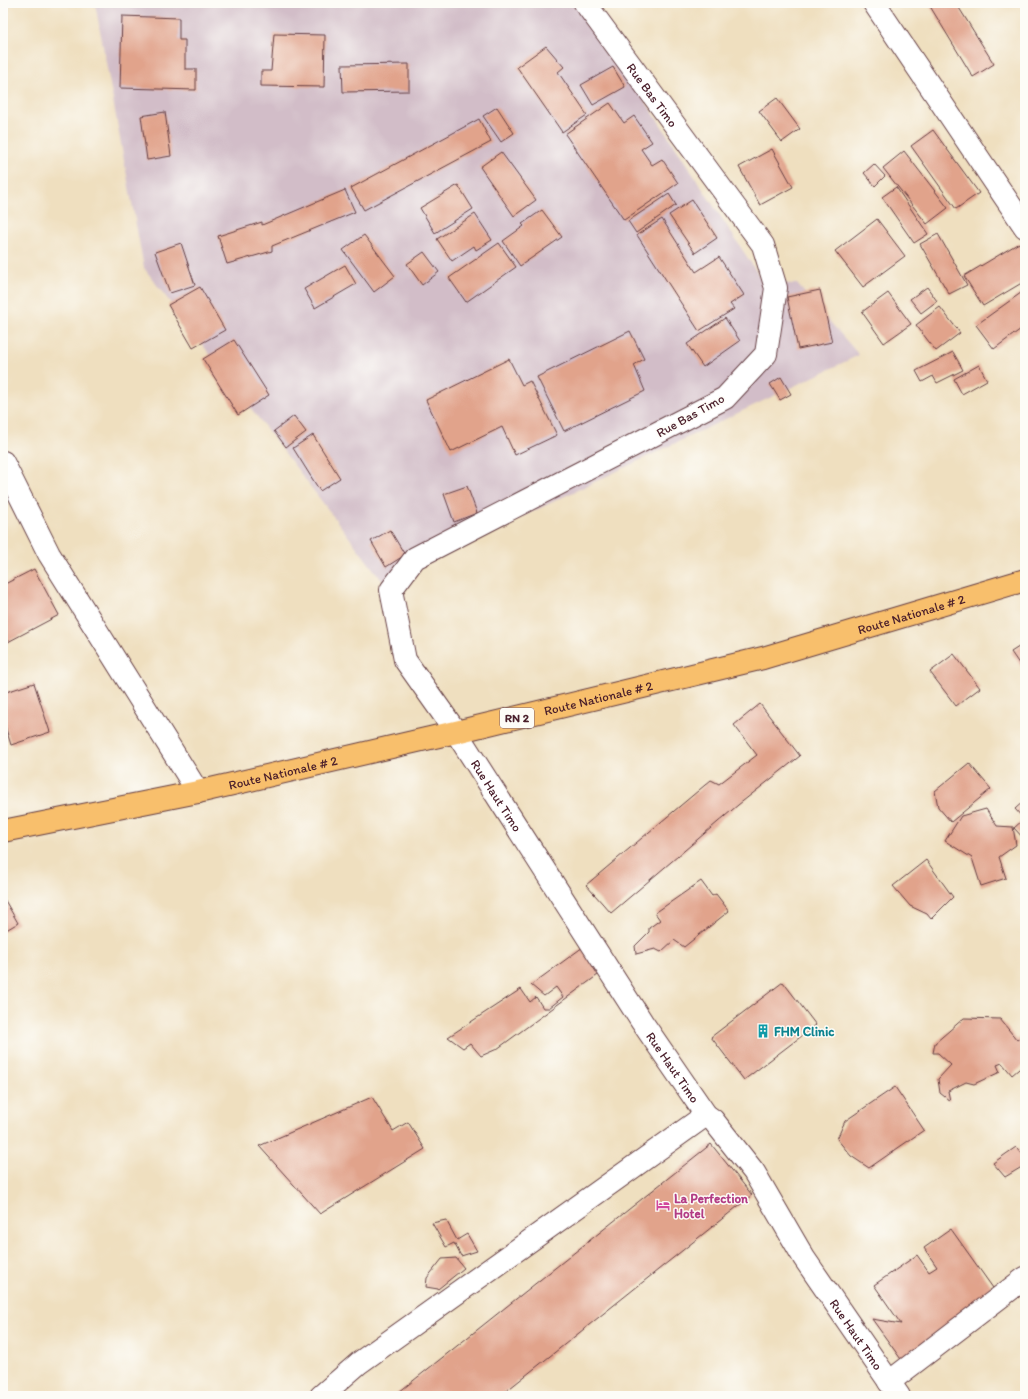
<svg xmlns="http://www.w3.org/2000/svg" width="1028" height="1399" font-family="Itim,sans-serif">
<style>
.industrial{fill:#d2bdc8}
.building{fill:#e1a38b}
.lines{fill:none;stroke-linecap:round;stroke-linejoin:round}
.minor-casing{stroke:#633c41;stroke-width:24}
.primary-casing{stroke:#633c41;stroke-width:24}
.minor{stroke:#fff;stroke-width:22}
.primary{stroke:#f8bf6c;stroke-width:22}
.labels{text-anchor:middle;stroke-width:3;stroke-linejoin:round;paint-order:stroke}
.shield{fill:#fdfcf7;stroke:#806168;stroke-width:1}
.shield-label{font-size:12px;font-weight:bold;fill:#4a1f2b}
.street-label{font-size:13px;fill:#4a1f2b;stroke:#fdfcf7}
.culture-label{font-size:13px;font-weight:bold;fill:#0d838f;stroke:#fdfcf7;text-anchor:start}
.hotel-label{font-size:13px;font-weight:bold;fill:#b23c85;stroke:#fdfcf7;text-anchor:start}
</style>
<rect width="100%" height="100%" fill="#fdfcf7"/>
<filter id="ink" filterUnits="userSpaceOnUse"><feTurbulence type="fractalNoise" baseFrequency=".025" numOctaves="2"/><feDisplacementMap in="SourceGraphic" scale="8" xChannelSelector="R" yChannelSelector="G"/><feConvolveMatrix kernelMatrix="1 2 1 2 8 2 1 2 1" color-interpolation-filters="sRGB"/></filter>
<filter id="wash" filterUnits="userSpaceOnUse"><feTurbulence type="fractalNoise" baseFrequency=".012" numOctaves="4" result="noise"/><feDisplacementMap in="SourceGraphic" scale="16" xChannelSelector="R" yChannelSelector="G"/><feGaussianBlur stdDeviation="0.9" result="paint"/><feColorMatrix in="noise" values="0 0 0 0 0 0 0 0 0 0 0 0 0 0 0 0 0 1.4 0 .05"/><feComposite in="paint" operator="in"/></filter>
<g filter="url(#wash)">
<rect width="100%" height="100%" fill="#efdfbf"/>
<!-- industrial -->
<polygon class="industrial" points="95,3 574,3 640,93 764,283 797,284 859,355 384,583 144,268"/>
<g id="blocks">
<!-- building -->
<g class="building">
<polygon points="928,3 956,3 994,64 973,77"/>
<polygon points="122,16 179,18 179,40 185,40 185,69 196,69 196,90 120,88"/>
<polygon points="274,34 325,35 324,87 261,86 261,71 271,71"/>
<polygon points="546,46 564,67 558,72 587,115 562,132 517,67"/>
<polygon points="409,64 409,91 343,92 342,65"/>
<polygon points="613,67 625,87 593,105 581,85"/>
<polygon points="777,98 800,129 782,142 759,111"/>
<polygon points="610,103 624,123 634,116 652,142 641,149 652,165 662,159 678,183 624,220 565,134"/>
<polygon points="497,107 514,133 501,142 483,116"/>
<polygon points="165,112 171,156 147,160 141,116"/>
<polygon points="479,119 491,142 364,210 351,188"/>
<polygon points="933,130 979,193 956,209 911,146"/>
<polygon points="772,149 793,187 760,205 739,167"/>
<polygon points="904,151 948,208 927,224 883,168"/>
<polygon points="501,152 536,200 514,216 480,167"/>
<polygon points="874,164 885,176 875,186 864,173"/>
<polygon points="458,185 473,209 435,233 420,208"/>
<polygon points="896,187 928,234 914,243 882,197"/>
<polygon points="345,190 355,212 272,246 272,251 227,264 218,236 262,222 262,225"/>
<polygon points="669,194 676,205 636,233 628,221"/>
<polygon points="692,200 717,238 695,253 669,215"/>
<polygon points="542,210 562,237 520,266 503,241 524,226 522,224"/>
<polygon points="475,214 492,240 476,250 474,246 452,261 437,239"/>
<polygon points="662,219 696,272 719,257 744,295 730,304 734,309 699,331 637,235"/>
<polygon points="877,219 905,256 863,287 835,251"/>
<polygon points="938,234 967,285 949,294 920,244"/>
<polygon points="364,235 395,276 374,292 343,250"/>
<polygon points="181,243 195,285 170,293 155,252"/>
<polygon points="499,243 516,267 466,302 449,278"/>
<polygon points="1019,243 1025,252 1025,281 983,306 964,276"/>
<polygon points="424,252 439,272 422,285 407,264"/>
<polygon points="345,265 356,284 315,308 304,289"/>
<polygon points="200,287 225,330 193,348 168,305"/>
<polygon points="927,287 937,301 921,313 910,299"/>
<polygon points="820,290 832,342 798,349 787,297"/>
<polygon points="1025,290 1025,326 994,349 976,325"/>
<polygon points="888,293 911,324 884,343 862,312"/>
<polygon points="940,307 960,333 936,351 916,325"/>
<polygon points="725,318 740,341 703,367 687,344"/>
<polygon points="630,331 644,359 634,365 645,391 564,431 537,377"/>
<polygon points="234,340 269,395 238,415 203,359"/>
<polygon points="953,352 963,370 937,383 933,376 922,382 916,371"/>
<polygon points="509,359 522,385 530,381 557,435 515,455 502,427 451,452 426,400"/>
<polygon points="979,365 987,380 962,394 954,379"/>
<polygon points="781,377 791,394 780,400 770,384"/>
<polygon points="294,416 306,432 286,447 274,431"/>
<polygon points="313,435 340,478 320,491 293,448"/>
<polygon points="467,486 477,513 454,522 444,494"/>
<polygon points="390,530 405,555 386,567 371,541"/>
<polygon points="34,569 59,615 6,643 3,637 3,585"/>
<polygon points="1025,643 1025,666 1022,668 1011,652"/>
<polygon points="954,654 980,688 956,706 930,672"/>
<polygon points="34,683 50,732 11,745 3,719 3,693"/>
<polygon points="760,704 800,756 738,805 611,913 586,885 711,780 719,784 757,755 734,725"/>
<polygon points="969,763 991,789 951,822 938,807 935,791"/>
<polygon points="1025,800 1025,840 1014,828 1024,819 1015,809"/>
<polygon points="986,809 997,826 1013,827 1016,845 999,857 1006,878 981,886 972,858 945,841 961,816"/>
<polygon points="926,860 953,897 931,919 927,914 910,906 893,886"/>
<polygon points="701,881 712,896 716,894 729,911 684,947 674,940 661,952 655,949 636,954 635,946 649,932 649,928 660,920 655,913"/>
<polygon points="3,897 18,923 3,932"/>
<polygon points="583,947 602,972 497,1049 481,1056 470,1043 463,1048 448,1037 521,989 530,1002 536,997 543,1008 549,1008 563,997 556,987 544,996 531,985"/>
<polygon points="783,982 816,1025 744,1080 711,1037"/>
<polygon points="964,1018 1000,1019 1017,1040 1025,1034 1025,1064 1012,1075 1002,1063 997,1065 1000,1072 974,1084 966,1082 948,1091 950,1101 940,1093 938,1079 951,1065 938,1053 933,1053 935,1043"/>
<polygon points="895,1087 924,1130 869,1168 851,1156 837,1139 845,1121"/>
<polygon points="372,1097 393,1131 408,1122 425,1149 320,1214 259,1146"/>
<polygon points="711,1144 752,1195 500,1396 394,1396"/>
<polygon points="1016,1147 1025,1157 1025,1165 1005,1177 993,1163"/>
<polygon points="446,1220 457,1240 467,1234 477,1251 461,1256 454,1243 446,1247 432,1223"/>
<polygon points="951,1229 998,1295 903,1362 872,1319 901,1324 874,1285 917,1255 929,1272 937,1267 924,1248"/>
<polygon points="456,1258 464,1268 438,1289 426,1287 427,1278 442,1259"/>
</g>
</g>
</g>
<g filter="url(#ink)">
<use href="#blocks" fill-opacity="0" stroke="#633c41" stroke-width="1"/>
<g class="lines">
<!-- minor casing -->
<g class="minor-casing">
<g id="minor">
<path id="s1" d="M585,3l178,242 13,43 -10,66 -41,44 -310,160 -24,32 14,70 51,72 186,290 64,93 7,5 41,52 50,86 95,138"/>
<polyline points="874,3 1025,227"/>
<polyline points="3,462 49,554 198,792"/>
<polyline points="889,1382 1025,1278"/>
<polyline points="321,1396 359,1363 706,1115"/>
</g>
</g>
<!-- primary casing -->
<g class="primary-casing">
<g id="primary">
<path id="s2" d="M3,831l195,-39 258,-60 307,-74 262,-78"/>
</g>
</g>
<!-- minor -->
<use href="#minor" class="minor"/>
<!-- primary -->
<use href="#primary" class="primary"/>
</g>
</g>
<!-- icons -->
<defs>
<g id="building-bare" transform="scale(1.08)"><path d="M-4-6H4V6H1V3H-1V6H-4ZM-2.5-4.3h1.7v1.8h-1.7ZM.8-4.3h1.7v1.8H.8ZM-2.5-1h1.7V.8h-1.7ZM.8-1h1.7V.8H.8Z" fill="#0f9aa8" stroke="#fdfcf7" stroke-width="2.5" paint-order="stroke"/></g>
<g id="hotel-bare" transform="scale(1.08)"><path d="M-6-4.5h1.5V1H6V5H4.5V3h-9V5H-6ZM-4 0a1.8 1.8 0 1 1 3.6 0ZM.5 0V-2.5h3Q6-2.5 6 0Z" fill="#d1479c" stroke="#fdfcf7" stroke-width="2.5" paint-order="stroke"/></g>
</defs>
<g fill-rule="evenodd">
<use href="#building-bare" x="763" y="1031"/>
<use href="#hotel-bare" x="663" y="1205"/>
</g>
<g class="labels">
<!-- shield labels -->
<rect class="shield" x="500" y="708" width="34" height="20" rx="3"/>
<g class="shield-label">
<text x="517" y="722">RN 2</text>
</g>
<!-- street labels -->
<g class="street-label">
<text dy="5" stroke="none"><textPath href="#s1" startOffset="114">Rue Bas Timo</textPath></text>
<text transform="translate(690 415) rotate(-29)" y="5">Rue Bas Timo</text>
<text dy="5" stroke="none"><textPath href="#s2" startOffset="934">Route Nationale # 2</textPath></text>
<text dy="5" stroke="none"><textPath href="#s2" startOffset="610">Route Nationale # 2</textPath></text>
<text dy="5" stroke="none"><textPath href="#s2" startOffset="286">Route Nationale # 2</textPath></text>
<text dy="5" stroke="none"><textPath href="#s1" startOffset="1096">Rue Haut Timo</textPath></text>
<text dy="5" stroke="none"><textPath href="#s1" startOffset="1420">Rue Haut Timo</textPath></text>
<text dy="5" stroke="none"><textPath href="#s1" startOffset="1745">Rue Haut Timo</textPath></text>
</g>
<!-- culture labels -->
<g class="culture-label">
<text x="774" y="1036">FHM Clinic</text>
</g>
<!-- hotel labels -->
<g class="hotel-label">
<text x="674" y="1203">La Perfection<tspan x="674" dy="15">Hotel</tspan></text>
</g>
</g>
<!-- margin -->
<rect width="1028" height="1399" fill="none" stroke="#fdfcf7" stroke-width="16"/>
</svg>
